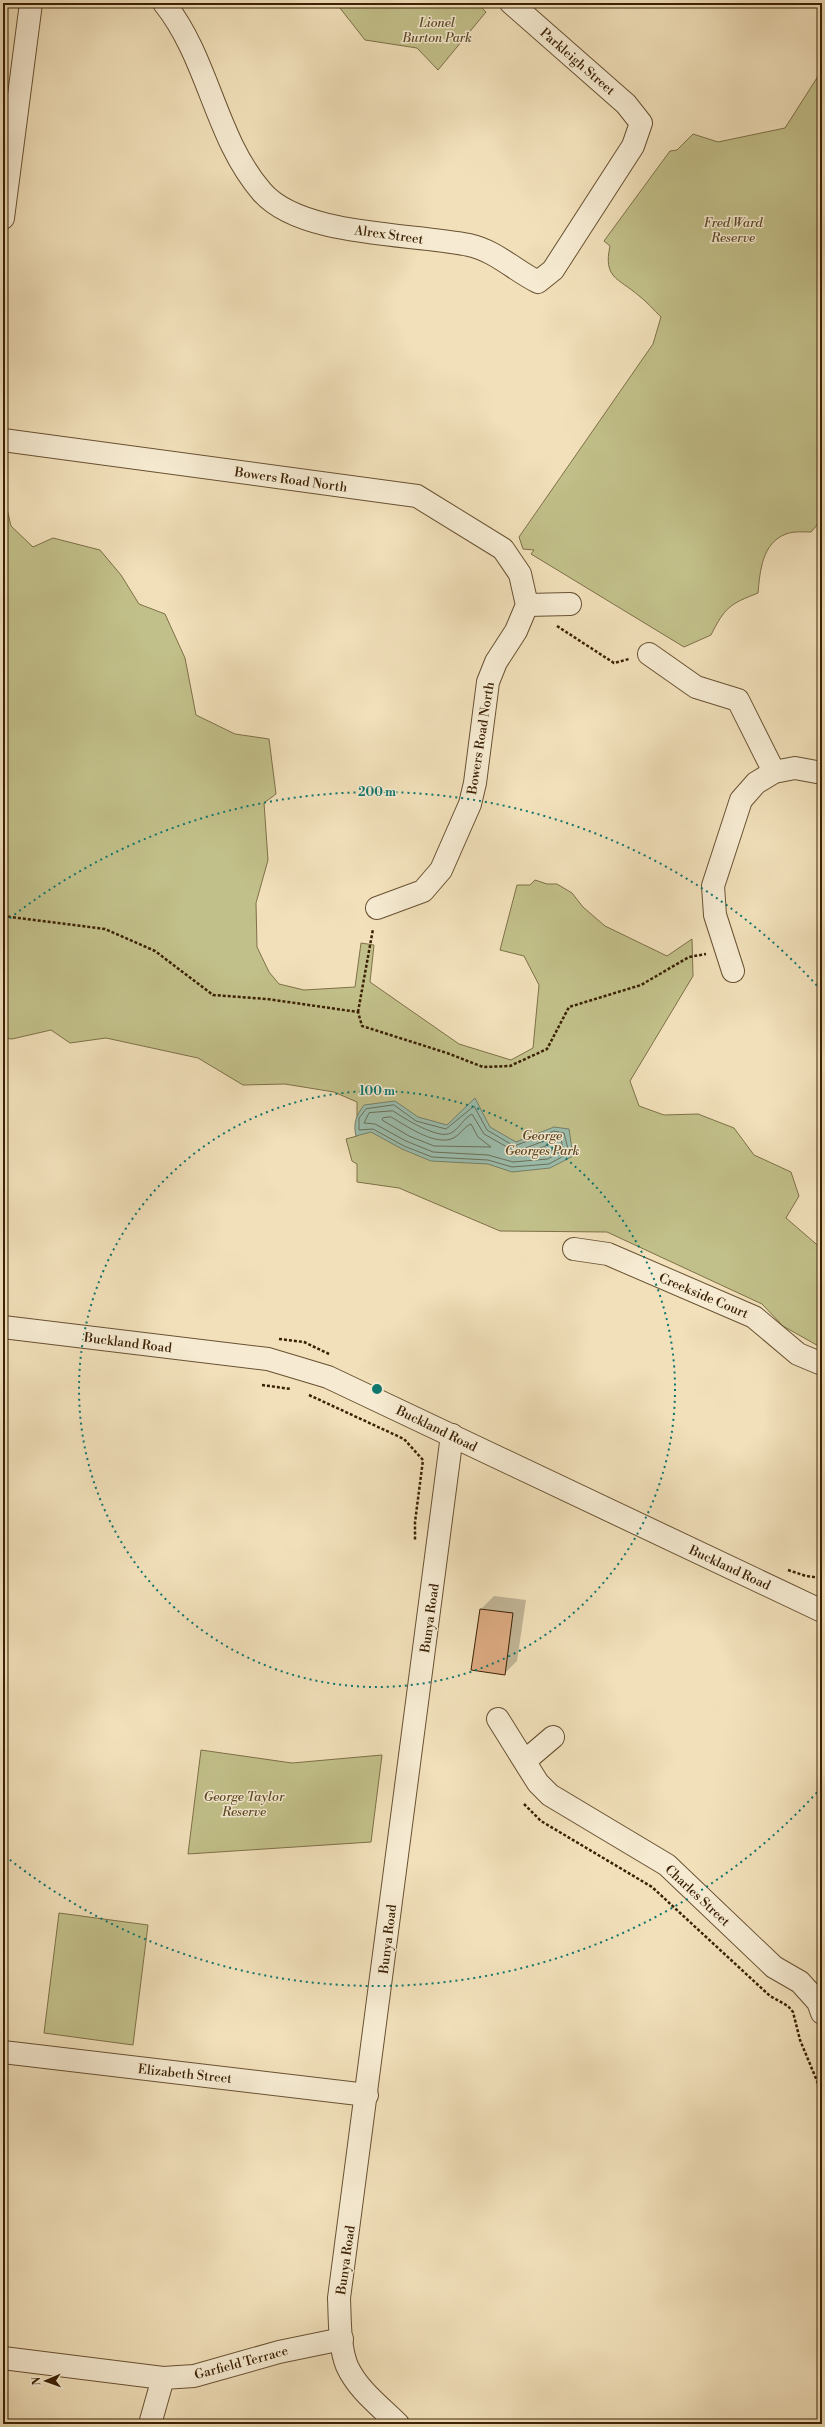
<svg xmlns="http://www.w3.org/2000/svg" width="825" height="2427" font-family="'Libre Bodoni',serif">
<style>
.green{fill:#c2c08a;stroke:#7e7047}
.water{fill:#9bbdad;stroke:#757f69}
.shadow{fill:#0003}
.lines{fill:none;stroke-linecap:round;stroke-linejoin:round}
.shore{stroke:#6b6f58;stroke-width:1}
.building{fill:#dba980;stroke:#3b2104}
.minor-casing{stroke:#685132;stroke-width:24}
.tertiary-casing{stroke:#685132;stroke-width:24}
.path{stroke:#3b2104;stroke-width:2.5;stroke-dasharray:3 2;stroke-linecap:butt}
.minor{stroke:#f6ebd2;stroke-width:22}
.tertiary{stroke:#f6ebd2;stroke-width:22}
.ring{fill:none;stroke:#0f766e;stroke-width:2;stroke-dasharray:2 4}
.labels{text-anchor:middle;stroke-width:3;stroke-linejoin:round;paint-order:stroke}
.park-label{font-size:13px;font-style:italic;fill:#5d4926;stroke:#f6ebd2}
.street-label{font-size:13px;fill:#3b2104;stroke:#f6ebd2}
.centre{fill:#0f766e;stroke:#f6ebd2;stroke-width:2}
.ring-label{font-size:12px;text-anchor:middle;font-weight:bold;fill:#0f766e;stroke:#f6ebd2;stroke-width:3;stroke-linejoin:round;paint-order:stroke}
</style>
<rect width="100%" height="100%" fill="#f1e0ba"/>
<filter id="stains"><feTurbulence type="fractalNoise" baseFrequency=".005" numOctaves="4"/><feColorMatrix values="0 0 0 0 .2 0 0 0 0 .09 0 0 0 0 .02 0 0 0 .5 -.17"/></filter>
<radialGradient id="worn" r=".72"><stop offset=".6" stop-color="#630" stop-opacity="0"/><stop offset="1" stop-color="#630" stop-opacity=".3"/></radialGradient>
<!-- green -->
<g class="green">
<polygon points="336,3 477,3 486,12 438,70 417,48 365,40"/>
<path d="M822,70v449l-11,13c-7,0 -18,-1 -25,2 -24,9 -26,37 -28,59 -28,11 -33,14 -47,42l-27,12 -153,-93 3,-4 -11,-1 -4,-12 134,-193 8,-27c-7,-7 -15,-16 -23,-22 -20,-17 -35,-17 -28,-49l-6,-5 66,-90 7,-1 16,-16 25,8 67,-14z"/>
<polygon points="4,496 11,526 33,547 53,538 100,550 121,575 139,604 165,614 185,658 196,715 235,734 269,739 276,794 264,803 268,860 256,903 257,947 269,972 279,984 304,990 355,987 361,943 374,945 370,982 459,1044 511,1060 533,1048 539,985 524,956 500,950 517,885 530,885 535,880 547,884 557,884 572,893 583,907 605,926 667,956 692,939 693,976 630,1081 639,1106 664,1115 698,1114 734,1128 754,1155 791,1172 799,1196 786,1218 822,1249 822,1348 783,1326 762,1304 607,1232 500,1231 399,1188 357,1182 357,1164 352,1161 346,1139 357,1136 357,1102 334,1092 285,1084 243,1085 198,1058 106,1038 70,1043 51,1030 12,1039 3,1038"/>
<polygon points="201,1750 292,1763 382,1755 371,1842 188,1854"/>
<polygon points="59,1913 148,1925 133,2045 44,2033"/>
</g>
<!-- water -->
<path class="water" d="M475,1098l15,29 26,15 38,-15 15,2 4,27 -23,12 -38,4 -24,-8 -57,-3 -29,-12 -31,-17 -15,4c-3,-13 0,-20 8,-31l31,-4 23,16 29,8z"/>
<!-- shadow -->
<polygon class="shadow" points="494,1596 526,1600 517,1661 504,1674 472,1669 481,1609"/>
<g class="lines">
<!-- shore -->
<g class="shore">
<polygon points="394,1105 416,1121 446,1129 474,1106 487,1130 514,1146 554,1131 564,1133 569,1153 549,1164 512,1167 488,1160 432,1157 404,1146 373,1129 359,1130 359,1118 366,1109"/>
<path d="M393,1111c11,7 45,29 58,22 8,-4 13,-15 21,-19l12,20 30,17 6,-1 35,-13 6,1 2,12 -15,9 -35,3 -25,-7 -55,-3 -27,-11 -31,-17 -11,-1 5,-10z"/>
<path d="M391,1117c14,8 42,28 60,22 8,-2 12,-12 20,-15l7,13 13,10 -57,-1 -25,-10 -27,-16 1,-2z"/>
<polygon points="554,1143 556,1145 556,1148 546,1153 535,1153 536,1150"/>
</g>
</g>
<!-- building -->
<polygon class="building" points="480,1609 513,1613 505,1675 471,1670"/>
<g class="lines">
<!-- minor casing -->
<g class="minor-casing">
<g id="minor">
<path d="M164,3c45,56 51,135 98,189 39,45 150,41 207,53 27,6 45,25 69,37l15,-12 80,-124 8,-23 -15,-19 -115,-101"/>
<polyline points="3,440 417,496 503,549 520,574 527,605 516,631 496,662 488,682 475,783 470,804 441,870 423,891 377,908"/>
<polyline points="527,605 570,604"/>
<polyline points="649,654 696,687 738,700 774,772"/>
<polyline points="733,971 715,915 713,886 741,800 756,783 774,772 795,768 822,773"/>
<polyline points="574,1249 608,1254 754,1317 798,1354 822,1364"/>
<polyline points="498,1719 538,1783 550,1795 667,1865 774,1967 800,1982 818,2002 822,2013"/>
<polyline points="526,1760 553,1737"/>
<polyline points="3,2052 367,2095"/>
<polyline points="3,2358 163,2378"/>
<polyline points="150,2424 163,2378 194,2376 279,2352 342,2339"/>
</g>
</g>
<!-- tertiary casing -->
<g class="tertiary-casing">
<g id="tertiary">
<polyline points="3,218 31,3"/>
<polyline points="3,1327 268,1359 328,1377 822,1611"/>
<path d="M398,2424c-18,-18 -40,-34 -51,-58 -8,-20 -7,-47 -8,-68l113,-863"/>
</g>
</g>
<!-- path -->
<g class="path">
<polyline points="3,38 7,3"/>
<polyline points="557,626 614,663 629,659"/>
<polyline points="3,916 105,929 155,951 213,995 267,999 358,1012 362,1026 447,1053 483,1067 510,1066 547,1049 569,1007 641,985 689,957 706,954"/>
<polyline points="358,1012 373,929"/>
<polyline points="279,1339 304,1342 329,1354"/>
<polyline points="262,1385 291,1389"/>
<polyline points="309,1395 404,1439 423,1460 415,1522 415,1541"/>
<polyline points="788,1570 806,1576 822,1578"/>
<polyline points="524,1804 541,1821 652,1887 770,1996 788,2006 793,2012 800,2040 822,2093"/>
</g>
<!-- minor -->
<use href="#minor" class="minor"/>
<!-- tertiary -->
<use href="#tertiary" class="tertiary"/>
</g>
<!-- distance rings -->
<g class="ring">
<circle cx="377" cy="1389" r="298"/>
<path d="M821 1788A597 597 0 0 1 5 1856M5 922A597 597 0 0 1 821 990"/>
</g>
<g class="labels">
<!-- park labels -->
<g class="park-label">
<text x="437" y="27">Lionel<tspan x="437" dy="15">Burton Park</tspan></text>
<text x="733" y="227">Fred Ward<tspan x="733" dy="15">Reserve</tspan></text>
<text x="542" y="1140">George<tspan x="542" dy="15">Georges Park</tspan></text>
<text x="244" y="1801">George Taylor<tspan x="244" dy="15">Reserve</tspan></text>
</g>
<!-- street labels -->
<g class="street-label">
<text transform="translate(578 61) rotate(41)" y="5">Parkleigh Street</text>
<text transform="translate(389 234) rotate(8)" y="5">Alrex Street</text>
<text transform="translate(291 479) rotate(8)" y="5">Bowers Road North</text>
<text transform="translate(480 738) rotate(-81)" y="5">Bowers Road North</text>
<text transform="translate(704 1295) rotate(23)" y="5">Creekside Court</text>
<text transform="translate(128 1342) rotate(7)" y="5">Buckland Road</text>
<text transform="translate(437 1428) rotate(26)" y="5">Buckland Road</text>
<text transform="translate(730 1567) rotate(25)" y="5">Buckland Road</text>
<text transform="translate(429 1618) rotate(-82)" y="5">Bunya Road</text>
<text transform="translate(698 1895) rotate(43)" y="5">Charles Street</text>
<text transform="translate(387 1939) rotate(-83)" y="5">Bunya Road</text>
<text transform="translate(185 2073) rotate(6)" y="5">Elizabeth Street</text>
<text transform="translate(345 2260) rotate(-82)" y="5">Bunya Road</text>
<text transform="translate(241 2362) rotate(-15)" y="5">Garfield Terrace</text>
</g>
</g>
<circle cx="377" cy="1389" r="6" class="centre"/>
<g class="ring-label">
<text x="377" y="796">200 m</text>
<text x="377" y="1095">100 m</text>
</g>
<!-- margin -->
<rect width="825" height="2427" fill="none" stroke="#f1e0ba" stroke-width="16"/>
<rect x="4" y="4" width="817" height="2419" fill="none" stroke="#3b2104" stroke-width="2"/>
<rect x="8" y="8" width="809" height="2411" fill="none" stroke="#3b2104"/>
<!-- north arrow -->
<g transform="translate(46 2381) rotate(268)" stroke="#f6ebd2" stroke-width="3" paint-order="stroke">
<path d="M0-3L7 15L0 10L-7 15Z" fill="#3b2104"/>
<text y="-6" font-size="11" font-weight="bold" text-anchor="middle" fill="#3b2104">N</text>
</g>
<rect width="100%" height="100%" filter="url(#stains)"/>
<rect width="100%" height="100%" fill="url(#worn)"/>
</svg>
